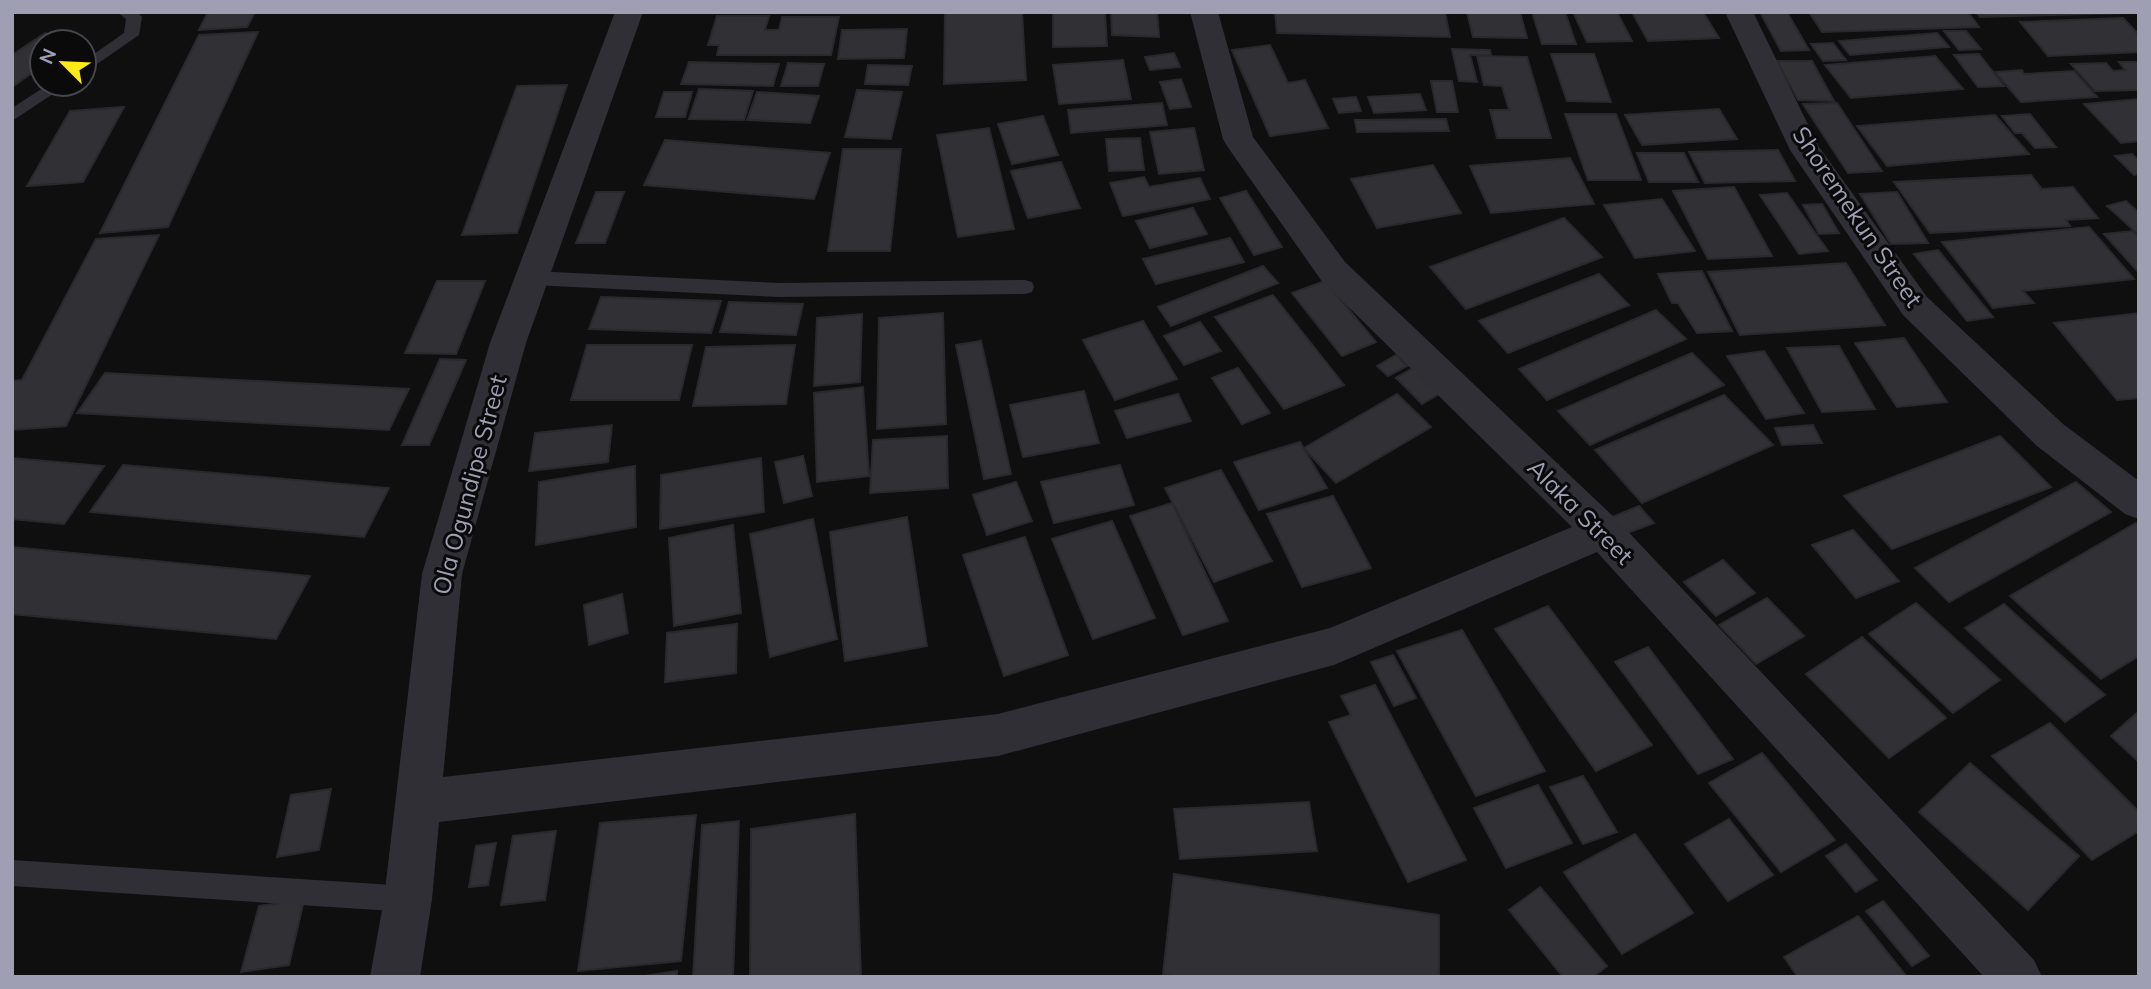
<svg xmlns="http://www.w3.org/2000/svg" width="2151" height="989" font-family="Mulish,sans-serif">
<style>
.building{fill:#313135;stroke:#29282c;stroke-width:2}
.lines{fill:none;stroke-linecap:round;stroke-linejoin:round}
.service{fill:#302f36;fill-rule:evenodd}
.minor{fill:#302f36;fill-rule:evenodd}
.labels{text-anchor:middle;stroke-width:6;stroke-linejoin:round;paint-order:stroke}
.street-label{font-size:24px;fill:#9e9fb3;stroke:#0a0a0b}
</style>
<rect width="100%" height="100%" fill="#0f0f10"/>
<!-- building -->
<g class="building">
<polygon points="208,12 255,12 247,27 199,30"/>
<polygon points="945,12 1022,12 1026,80 944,84"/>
<polygon points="1053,12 1105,12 1107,46 1053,47"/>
<polygon points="1111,12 1157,12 1159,37 1112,35"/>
<polygon points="1275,12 1445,12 1450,37 1277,33"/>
<polygon points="1467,12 1520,12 1527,38 1473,37"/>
<polygon points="1532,12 1565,12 1576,44 1542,44"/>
<polygon points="1573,12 1617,12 1632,41 1587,42"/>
<polygon points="1632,12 1703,12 1719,38 1648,41"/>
<polygon points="1760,12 1787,12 1809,50 1781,51"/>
<polygon points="1809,12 1968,12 1979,27 1822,32"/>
<polygon points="1976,12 2126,12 2127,13 1980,17"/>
<polygon points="717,16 769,16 765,30 779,30 782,17 839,17 831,55 717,55 719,45 708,45"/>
<polygon points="2123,18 2139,35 2139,52 2048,56 2020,22"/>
<polygon points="907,29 904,58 838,59 842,30"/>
<polygon points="1944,31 1966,31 1981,49 1959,50"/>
<polygon points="258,32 168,227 100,233 199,35"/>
<polygon points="45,33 74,42 42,42 42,66 12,87 12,55"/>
<polygon points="1937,33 1949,47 1850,55 1839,41"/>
<polygon points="1833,43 1846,60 1823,61 1811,44"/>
<polygon points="1270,45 1288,83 1305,80 1328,128 1270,136 1232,50"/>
<polygon points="1452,49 1490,50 1491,55 1470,55 1477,82 1459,81"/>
<polygon points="1174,53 1180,67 1150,70 1145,57"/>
<polygon points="1551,54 1594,54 1611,102 1567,101"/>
<polygon points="1979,54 2004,86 1978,87 1954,55"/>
<polygon points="1477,56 1527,57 1551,138 1497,138 1490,110 1509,110 1502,86 1484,85"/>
<polygon points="1935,56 1963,89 1851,98 1825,65"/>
<polygon points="1123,60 1131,99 1059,104 1053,65"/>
<polygon points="1777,61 1812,61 1834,101 1798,100"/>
<polygon points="689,62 779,64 773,86 681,84"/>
<polygon points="2119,62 2139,62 2139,90 2095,91 2071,64 2106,63 2113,71 2125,70"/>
<polygon points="788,63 824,64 818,86 781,86"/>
<polygon points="868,65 912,66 908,85 865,84"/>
<polygon points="2022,70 2024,74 2074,71 2097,97 2021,102 1995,72"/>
<polygon points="1181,79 1191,107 1170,109 1160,82"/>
<polygon points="1431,81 1452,81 1458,112 1437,112"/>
<polygon points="567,85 517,233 462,235 517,86"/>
<polygon points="699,89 753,91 744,120 689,119"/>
<polygon points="857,90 902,92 891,139 845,137"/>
<polygon points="664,92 692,92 685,117 656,117"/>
<polygon points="757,92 819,96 810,123 747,120"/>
<polygon points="1420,94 1426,110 1374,113 1368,97"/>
<polygon points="1356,97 1361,111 1339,113 1333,99"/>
<polygon points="2139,99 2139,141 2121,143 2084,104"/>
<polygon points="1162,103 1167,125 1071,133 1068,110"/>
<polygon points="1837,103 1882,171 1848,173 1803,104"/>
<polygon points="124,107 83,182 27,186 70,111"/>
<polygon points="1719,109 1737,139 1642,145 1625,115"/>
<polygon points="1565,114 1616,114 1641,180 1588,180"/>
<polygon points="2030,114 2056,147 2035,148 2022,133 2015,133 2002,116"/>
<polygon points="1995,115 2029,154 1887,166 1857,126"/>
<polygon points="1043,116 1058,155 1012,164 998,124"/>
<polygon points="1446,119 1449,131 1357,132 1355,120"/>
<polygon points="989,128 1014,229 958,237 937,135"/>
<polygon points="1194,128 1204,170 1159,174 1150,132"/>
<polygon points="1140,138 1144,170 1109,171 1106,139"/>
<polygon points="665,140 830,153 814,199 644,185"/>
<polygon points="843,149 901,149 890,251 828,251"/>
<polygon points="1778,150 1795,181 1705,183 1689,152"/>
<polygon points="1637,153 1684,153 1698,182 1649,182"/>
<polygon points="2132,154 2139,161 2139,174 2134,175 2115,156"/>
<polygon points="1570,158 1594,204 1491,213 1470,166"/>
<polygon points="1061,162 1080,208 1028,218 1011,171"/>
<polygon points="1433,165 1461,213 1377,228 1351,179"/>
<polygon points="2031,175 2042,189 2073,187 2098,218 2066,220 2070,226 1930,233 1894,182"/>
<polygon points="1144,177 1149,187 1200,178 1210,199 1123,216 1110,183"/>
<polygon points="1734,187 1772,256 1708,259 1673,191"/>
<polygon points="1246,191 1282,247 1254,255 1220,198"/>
<polygon points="596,192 624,192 605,243 576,243"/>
<polygon points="1897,192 1928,243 1891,244 1860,194"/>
<polygon points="1787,193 1828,251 1799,254 1760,195"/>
<polygon points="1662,199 1695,251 1635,258 1604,205"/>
<polygon points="2126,201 2139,213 2139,235 2107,206"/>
<polygon points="1822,204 1839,233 1819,234 1803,205"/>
<polygon points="1193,208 1207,234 1150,248 1136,221"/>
<polygon points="1564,218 1602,257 1466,309 1430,267"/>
<polygon points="2089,227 2134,279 2023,291 2034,303 1993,308 1942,242"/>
<polygon points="2133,231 2139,237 2139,273 2104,234"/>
<polygon points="159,235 66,426 12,430 12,381 22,380 96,239"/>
<polygon points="1230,238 1244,262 1156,284 1143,259"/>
<polygon points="1938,250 1993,317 1967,321 1914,254"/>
<polygon points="1846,263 1885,325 1740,335 1708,272"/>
<polygon points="1263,266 1278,283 1171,326 1158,307"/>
<polygon points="1702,271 1732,331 1697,333 1678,303 1672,303 1658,274"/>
<polygon points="1599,274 1629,305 1508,353 1479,321"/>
<polygon points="437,281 485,281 456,354 405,353"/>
<polygon points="1325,281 1376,342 1342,356 1292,293"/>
<polygon points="1273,295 1344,385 1284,409 1215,317"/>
<polygon points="601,297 721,301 711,333 589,329"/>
<polygon points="729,302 803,304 796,335 720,332"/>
<polygon points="1656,310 1686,339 1547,400 1519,369"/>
<polygon points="943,313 946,424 877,429 879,318"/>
<polygon points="2139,313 2139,398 2117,400 2054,323"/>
<polygon points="862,314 860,382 814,386 817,318"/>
<polygon points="1143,321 1177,379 1115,400 1083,340"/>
<polygon points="1200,322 1221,351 1184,365 1164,336"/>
<polygon points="1904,338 1947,402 1897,407 1855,343"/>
<polygon points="981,341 1011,474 984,479 956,345"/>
<polygon points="587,345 692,345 679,400 571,400"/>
<polygon points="795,345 786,404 693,406 706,347"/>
<polygon points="1839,346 1875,409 1822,412 1787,348"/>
<polygon points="1764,351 1804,413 1766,419 1727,356"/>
<polygon points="1692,353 1724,385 1590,445 1558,411"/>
<polygon points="1396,355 1407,366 1388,376 1377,366"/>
<polygon points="440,359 466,360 429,445 402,445"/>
<polygon points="1238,368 1270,413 1242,424 1212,378"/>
<polygon points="1413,368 1439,394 1422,404 1396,378"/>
<polygon points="105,373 409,389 389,430 77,413"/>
<polygon points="863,387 869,476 817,482 814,393"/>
<polygon points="1084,391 1099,443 1023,457 1010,405"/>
<polygon points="1178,394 1191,421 1127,438 1115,411"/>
<polygon points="1397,394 1431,427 1336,483 1304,448"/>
<polygon points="1724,395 1773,445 1642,503 1595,450"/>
<polygon points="612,425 608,462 529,471 535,433"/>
<polygon points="1813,425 1822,443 1782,445 1775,428"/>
<polygon points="947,436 948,488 870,493 873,440"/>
<polygon points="2000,436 2051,487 1892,549 1844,496"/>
<polygon points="1300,442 1327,488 1259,510 1234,462"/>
<polygon points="803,456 812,496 784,503 775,462"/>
<polygon points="12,458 104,466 64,524 12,519"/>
<polygon points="761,458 764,512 660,529 661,475"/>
<polygon points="123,465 389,488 364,537 90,512"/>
<polygon points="1120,465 1134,505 1054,523 1041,482"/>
<polygon points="635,466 636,527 536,545 539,482"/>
<polygon points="1221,470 1272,561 1214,582 1165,488"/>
<polygon points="1016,482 1032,521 987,535 973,495"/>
<polygon points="2076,482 2111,512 1949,602 1915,568"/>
<polygon points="1333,496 1371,568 1302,587 1267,514"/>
<polygon points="1172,503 1228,621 1183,635 1130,516"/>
<polygon points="1639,506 1654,523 1624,534 1610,518"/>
<polygon points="907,517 927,646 845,661 830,532"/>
<polygon points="813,519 837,639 770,657 750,534"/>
<polygon points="1112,521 1155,618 1093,639 1052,539"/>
<polygon points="2136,523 2139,526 2139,656 2101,679 2010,596"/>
<polygon points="733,525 741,613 674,626 669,538"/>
<polygon points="1853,530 1899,581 1856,598 1812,545"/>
<polygon points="1025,537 1068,655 1004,676 963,555"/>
<polygon points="12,547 310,576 276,639 12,614"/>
<polygon points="1723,560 1755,593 1716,616 1684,582"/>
<polygon points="622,594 628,633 589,645 584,605"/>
<polygon points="1767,598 1804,636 1756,664 1719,625"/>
<polygon points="1916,603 2000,680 1953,713 1869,634"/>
<polygon points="2004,604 2105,695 2065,722 1965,628"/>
<polygon points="1548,606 1652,745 1596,771 1495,629"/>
<polygon points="737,624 736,673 665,682 667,633"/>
<polygon points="1462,630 1545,771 1476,796 1397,651"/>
<polygon points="1862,637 1946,718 1889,758 1806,674"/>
<polygon points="1648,647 1733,759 1698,774 1615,662"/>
<polygon points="1393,655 1416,698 1394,706 1371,662"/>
<polygon points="1375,685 1466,860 1408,882 1329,722 1351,715 1341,696"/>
<polygon points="2139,711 2139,762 2111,736"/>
<polygon points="2050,723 2139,812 2139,831 2092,860 1992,756"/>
<polygon points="1762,753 1835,840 1781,872 1709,783"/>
<polygon points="1970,763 2079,856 2028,910 1919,812"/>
<polygon points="1583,776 1617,832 1583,844 1550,787"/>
<polygon points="1538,785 1572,843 1506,868 1474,808"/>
<polygon points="331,789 319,850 277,857 291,795"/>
<polygon points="1309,802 1317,851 1180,859 1174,809"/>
<polygon points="855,814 861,977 750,977 751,829"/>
<polygon points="696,815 681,961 578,971 600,823"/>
<polygon points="1729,819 1773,875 1728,901 1685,844"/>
<polygon points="739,821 733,977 693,977 702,825"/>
<polygon points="556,831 545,900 501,905 513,836"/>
<polygon points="1635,834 1693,913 1622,954 1564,872"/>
<polygon points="496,843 488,885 469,887 476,846"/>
<polygon points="1846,844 1877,880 1856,892 1826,856"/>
<polygon points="1174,874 1439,915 1439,977 1180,977 1163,974"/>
<polygon points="1540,887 1607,966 1593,977 1563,977 1509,910"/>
<polygon points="304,900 289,965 241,972 259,906"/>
<polygon points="1883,901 1929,956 1912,966 1866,911"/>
<polygon points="1858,916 1907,977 1798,977 1784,957"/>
<polygon points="677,971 677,977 638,977"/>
</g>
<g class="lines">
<!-- service -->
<g class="service">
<polygon points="117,12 139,14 142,17 139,35 84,73 84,61 124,33 126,19"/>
<polygon points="49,84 68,84 12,121 12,108"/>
<polygon points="533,271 780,283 1025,280 1032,282 1034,287 1032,292 1025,294 780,297 533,285 527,283 524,278 527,273"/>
<polygon points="12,860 408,886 417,890 421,899 417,908 408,912 12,886"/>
</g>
<!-- minor -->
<g class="minor">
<polygon points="615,12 643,12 526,343 462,574 443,777 998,714 1330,628 1572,527 1321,280 1227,146 1223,139 1190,12 1218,12 1253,137 1345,262 1617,520 2034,960 2042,977 1984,977 1597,552 1334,665 998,756 439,822 432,899 420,977 370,977 384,899 422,574 490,343"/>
<polygon points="1725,12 1753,12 1819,147 1927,297 2063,424 2139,481 2139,519 2125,514 2037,446 1903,315 1790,150"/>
</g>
</g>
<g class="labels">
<!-- street labels -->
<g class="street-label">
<text transform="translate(1857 217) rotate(56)" y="8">Shoremekun Street</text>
<text transform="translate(470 485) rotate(-75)" y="8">Ola Ogundipe Street</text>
<text transform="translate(1580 512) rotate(45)" y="8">Alaka Street</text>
</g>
</g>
<!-- border -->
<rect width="2151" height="989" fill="none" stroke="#9e9fb3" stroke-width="28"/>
<!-- north arrow -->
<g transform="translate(63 63) rotate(294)"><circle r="33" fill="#0a0a0b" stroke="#45464e" stroke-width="2"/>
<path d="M0-5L12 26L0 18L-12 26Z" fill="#ffea18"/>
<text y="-10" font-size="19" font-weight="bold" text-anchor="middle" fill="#9e9fb3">N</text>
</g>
</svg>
